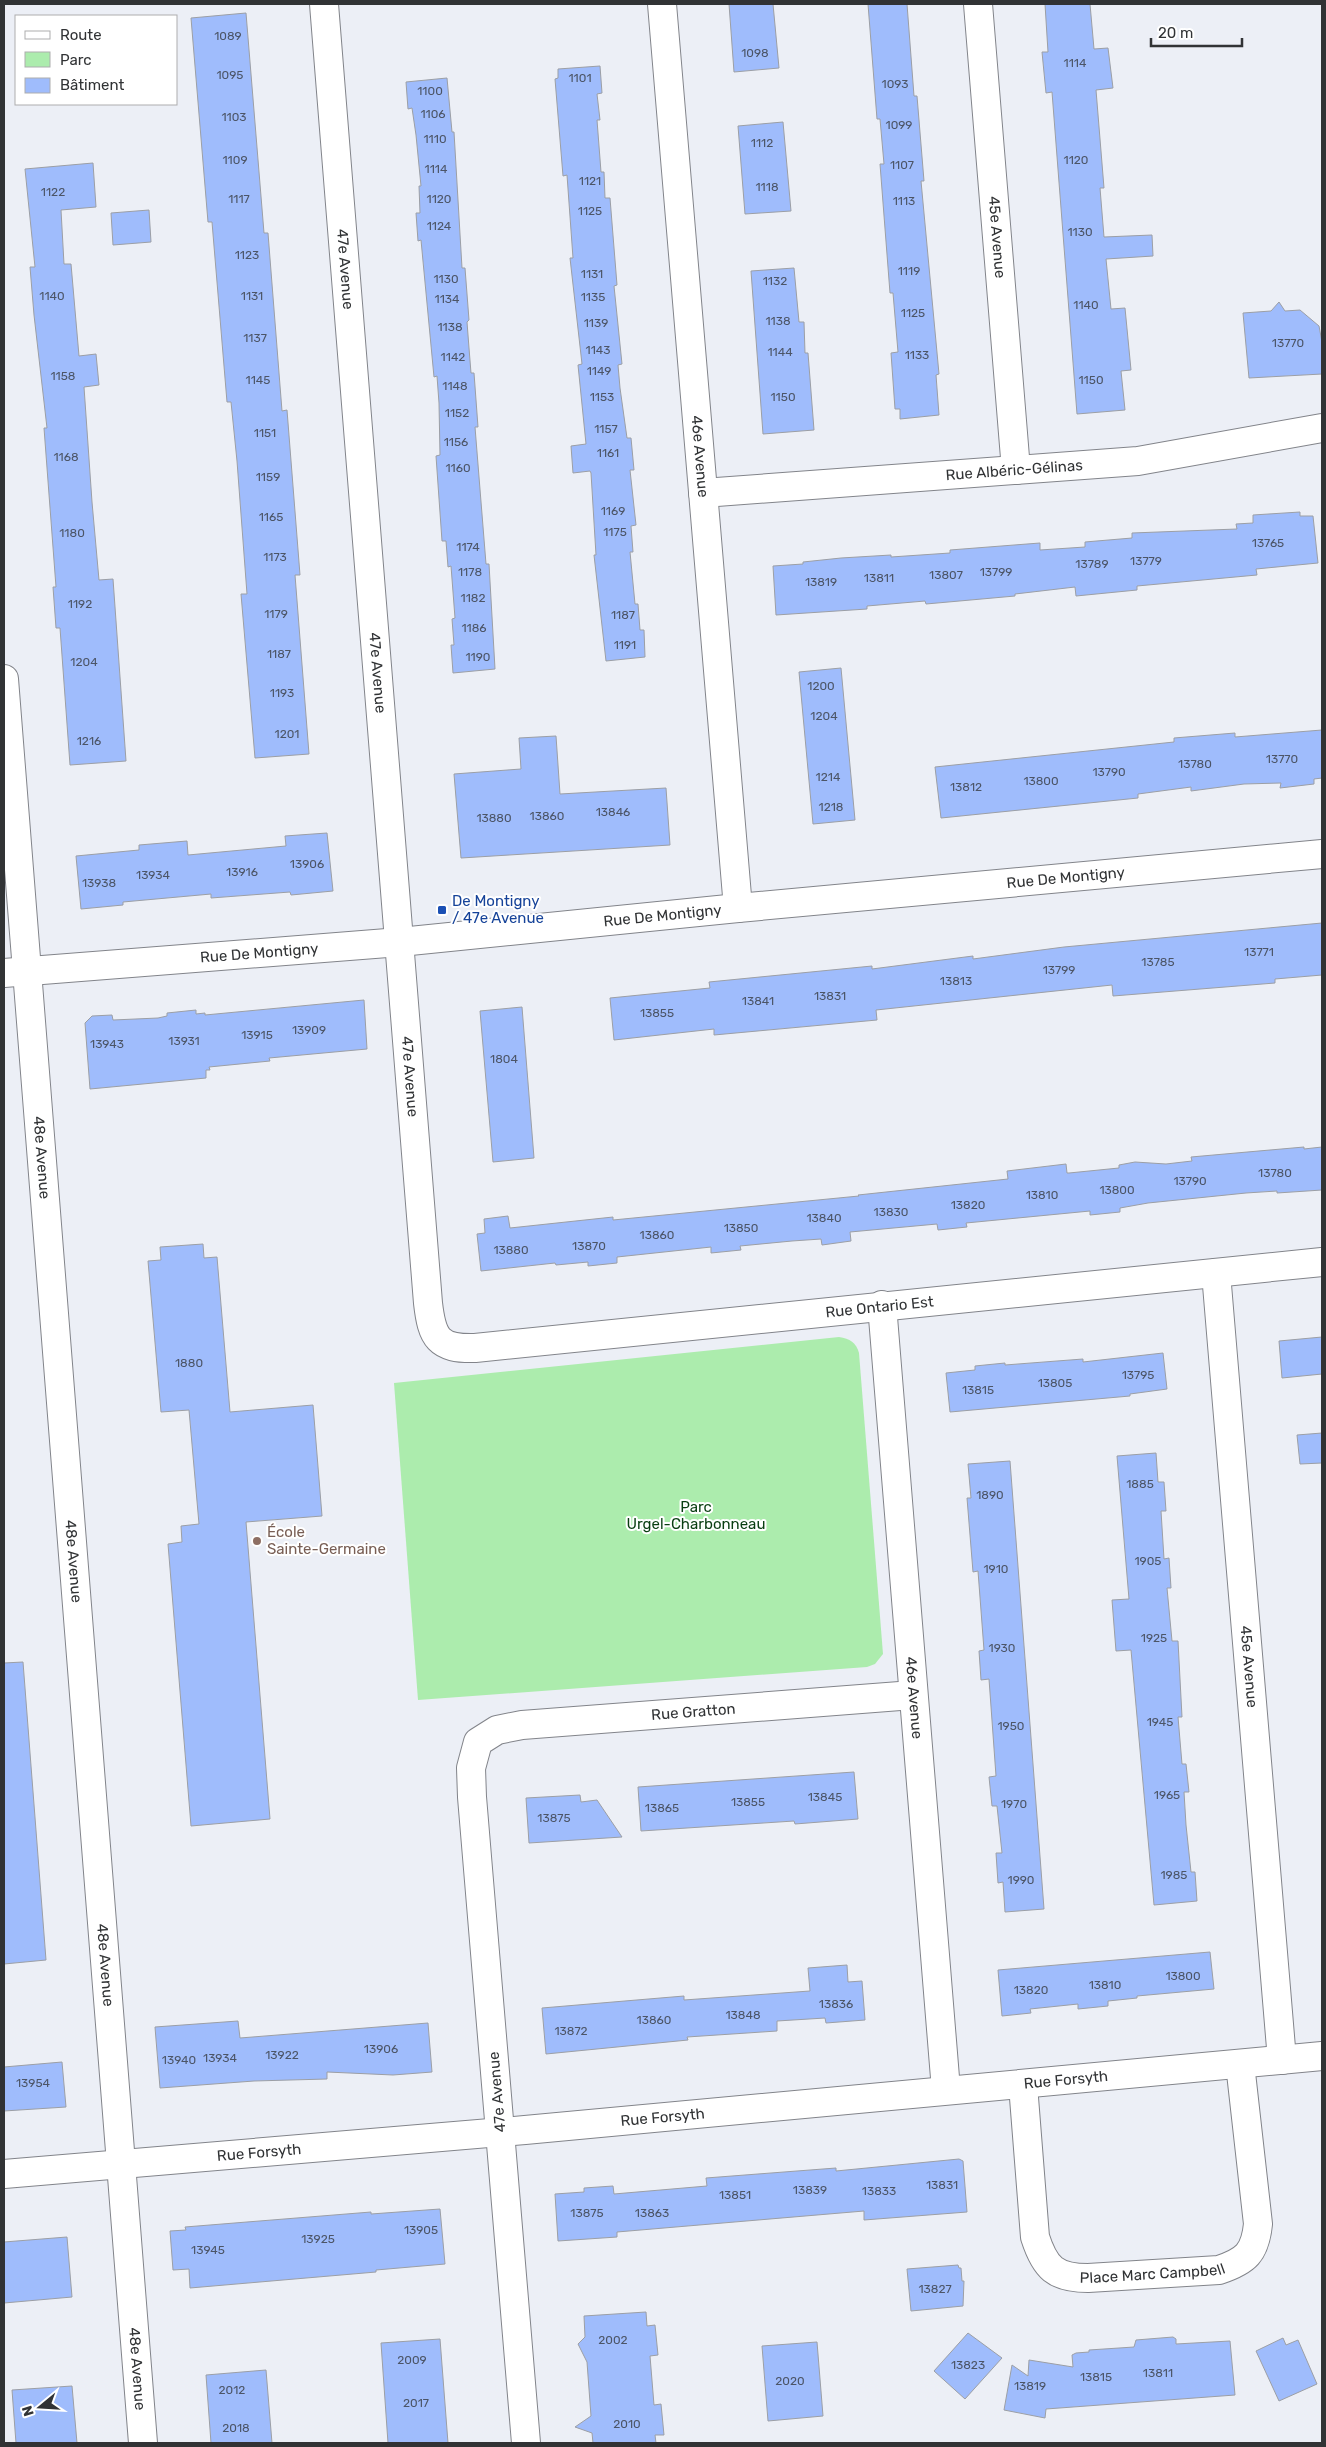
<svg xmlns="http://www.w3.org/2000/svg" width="1326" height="2447" font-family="Rubik,sans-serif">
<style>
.green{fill:#acecad}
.building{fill:#9fbcfc;stroke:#9c9fa5}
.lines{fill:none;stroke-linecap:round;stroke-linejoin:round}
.minor-casing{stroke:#82848a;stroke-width:30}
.minor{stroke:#fff;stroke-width:28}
.transit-dot{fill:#1a4fb4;stroke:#fff;stroke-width:2}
.education-dot{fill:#8d6e63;stroke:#fff;stroke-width:2}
.labels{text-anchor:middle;stroke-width:4;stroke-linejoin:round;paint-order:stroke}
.number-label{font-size:12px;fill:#4c5567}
.street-label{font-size:15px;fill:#313335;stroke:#fff}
.transit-label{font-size:15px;fill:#164399;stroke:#fff;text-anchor:start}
.park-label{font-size:15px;fill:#093e11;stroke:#fff}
.education-label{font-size:15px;fill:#785e54;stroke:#fff;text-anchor:start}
</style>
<rect width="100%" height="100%" fill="#eceff6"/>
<!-- green -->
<path class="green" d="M839,1337c11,2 17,5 20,16l24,301 -8,10 -8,3 -449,33 -24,-317z"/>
<!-- building -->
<g class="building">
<polygon points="729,4 773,4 779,68 734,72"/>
<polygon points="868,4 907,4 914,96 917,96 924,181 921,181 939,374 936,375 939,415 900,419 900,409 895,409 891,353 898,352 893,293 890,293 880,164 884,164 880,119 877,119"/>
<polygon points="1045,4 1090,4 1094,49 1108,48 1113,88 1096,90 1104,188 1100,188 1104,237 1152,235 1153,256 1106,259 1111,309 1125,308 1131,370 1121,371 1125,410 1077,414 1052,92 1046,93 1042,52 1048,52"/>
<polygon points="246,13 264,233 268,233 282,411 287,410 300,575 295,575 309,754 255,758 241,594 247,594 237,461 231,402 227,402 212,222 208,222 191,18"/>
<polygon points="600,66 602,93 597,94 600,120 597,120 601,172 604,172 605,198 610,198 617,285 614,286 622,364 618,365 620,388 627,438 631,438 634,470 630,470 636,525 631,526 633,552 630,552 635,604 638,604 640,630 644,630 645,657 606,661 594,555 596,555 591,473 590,471 573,473 571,446 586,444 578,365 582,364 570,258 573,258 567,175 563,176 555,79 558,78 558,69"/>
<polygon points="447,78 452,132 454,132 462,268 465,268 469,320 467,322 469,348 471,373 474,373 478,427 475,427 486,564 489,564 495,669 453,673 451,645 454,645 452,619 455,618 451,566 448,567 446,541 442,541 436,456 440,455 439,403 437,376 434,377 421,240 418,241 416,213 420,213 419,186 421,186 416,135 412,108 408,109 406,82"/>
<polygon points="783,122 791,211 745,214 738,126"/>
<polygon points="93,163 96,207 61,210 64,264 71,264 79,356 96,354 99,385 84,387 92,502 99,580 113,579 126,761 70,765 60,628 56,628 53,587 56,587 44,428 47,428 34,315 30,267 35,267 25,169"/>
<polygon points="149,210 151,242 113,245 111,213"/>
<polygon points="794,268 799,322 804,322 805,353 808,353 814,430 763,434 751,271"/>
<polygon points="1279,302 1285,311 1300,310 1319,326 1322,342 1322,374 1249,378 1243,313 1271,311"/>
<polygon points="1300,512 1300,516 1313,516 1318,563 1256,569 1257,575 1137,586 1137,590 1076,596 1075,587 1015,594 1015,596 926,604 925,601 867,606 867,609 776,615 773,566 803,564 803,562 841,558 891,555 891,557 950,553 950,550 1040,543 1040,550 1085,547 1085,542 1132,538 1132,533 1237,529 1236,524 1253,523 1253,515"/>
<polygon points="841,668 855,820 813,824 799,672"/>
<polygon points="1322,730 1322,778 1314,779 1314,784 1280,788 1281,783 1244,784 1191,791 1191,787 1138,794 1138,798 941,818 935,767 1174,742 1174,738 1235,733 1235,737"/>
<polygon points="556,736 560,794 666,788 670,845 461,858 454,774 521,769 519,738"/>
<polygon points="327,833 333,891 291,895 290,892 211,898 211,894 123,902 123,905 81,909 76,856 139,850 139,845 187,841 188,855 286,846 285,836"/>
<polygon points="1322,923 1322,975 1275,979 1275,983 1113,996 1112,985 876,1010 877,1020 714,1035 714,1029 614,1040 610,998 710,988 709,982 872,966 872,969 973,956 973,959 1064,947"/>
<polygon points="364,1000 367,1049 269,1058 270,1061 209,1067 210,1070 206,1070 206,1078 90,1089 85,1023 92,1016 112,1015 113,1020 158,1018 167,1016 167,1013 196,1010 196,1014 205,1013 205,1015"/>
<polygon points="522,1007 534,1158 493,1162 480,1011"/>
<polygon points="1304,1147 1304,1149 1322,1147 1322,1190 1277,1193 1277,1191 1246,1193 1148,1203 1120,1208 1120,1212 1090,1215 1090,1211 966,1223 967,1227 938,1230 937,1224 850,1232 851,1241 822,1245 821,1239 792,1241 740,1246 741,1250 711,1253 711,1247 617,1257 617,1263 588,1266 588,1262 556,1265 555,1263 481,1271 477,1234 485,1233 484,1219 508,1216 510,1228 613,1217 613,1220 859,1196 858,1195 1008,1179 1007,1171 1066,1164 1067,1173 1069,1173 1119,1168 1119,1165 1135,1162 1166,1164 1192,1161 1191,1157"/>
<polygon points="203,1244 204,1258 217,1257 230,1412 313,1405 322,1516 246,1522 270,1819 191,1826 168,1544 182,1542 181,1526 199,1524 189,1410 161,1412 148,1261 161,1260 160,1247"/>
<polygon points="1322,1337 1322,1374 1282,1378 1279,1341"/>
<polygon points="1163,1353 1167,1389 1130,1394 1130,1396 950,1412 946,1373 975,1370 975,1366 1005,1363 1005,1365 1083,1359 1083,1362"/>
<polygon points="1322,1433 1322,1463 1300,1464 1297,1435"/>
<polygon points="1156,1453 1158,1482 1164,1482 1166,1511 1161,1511 1164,1559 1169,1558 1171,1588 1167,1588 1172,1641 1178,1641 1182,1717 1178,1717 1182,1764 1186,1764 1189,1792 1184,1792 1186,1825 1191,1872 1195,1872 1197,1901 1154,1905 1131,1650 1116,1651 1112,1600 1129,1599 1117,1456"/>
<polygon points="1010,1461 1044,1909 1005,1912 1003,1882 998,1883 996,1853 1002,1853 997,1806 992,1806 989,1777 996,1776 989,1679 981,1680 979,1651 984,1650 978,1571 973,1572 967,1498 971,1498 968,1464"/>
<polygon points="23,1662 46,1960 4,1964 4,1663"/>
<polygon points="854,1772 858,1819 795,1824 794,1821 641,1831 638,1787"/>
<polygon points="580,1795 581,1802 597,1800 622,1837 529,1843 526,1798"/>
<polygon points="1210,1952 1214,1989 1137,1996 1137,1998 1108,2001 1108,2006 1078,2009 1078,2004 1030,2009 1031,2013 1002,2016 998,1970"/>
<polygon points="847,1965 848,1982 862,1981 865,2020 826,2023 825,2018 777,2021 777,2031 687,2037 688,2040 546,2054 542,2008 684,1996 684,2000 810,1991 808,1968"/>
<polygon points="238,2021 240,2038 428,2023 432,2072 393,2075 327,2072 327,2079 254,2081 160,2088 155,2027"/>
<polygon points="62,2062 66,2107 4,2111 4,2067"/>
<polygon points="959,2159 963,2161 967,2212 864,2220 864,2211 617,2232 617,2237 558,2241 555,2194 584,2192 584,2188 613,2186 614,2194 707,2186 706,2178 836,2168 836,2171"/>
<polygon points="440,2209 445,2264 376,2270 376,2272 190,2288 189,2269 173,2270 170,2231 186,2230 185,2227 371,2212 371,2214"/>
<polygon points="67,2237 72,2297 4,2303 4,2242"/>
<polygon points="958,2265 959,2268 961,2268 962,2281 964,2281 963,2306 911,2311 907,2269"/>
<polygon points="646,2312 647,2326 655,2325 658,2355 650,2356 654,2405 661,2404 664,2435 655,2435 656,2443 593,2443 592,2433 575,2427 591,2416 587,2362 578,2344 585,2337 584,2316"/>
<polygon points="968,2333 1002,2358 965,2399 934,2371"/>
<polygon points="1173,2337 1176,2339 1176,2344 1230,2341 1235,2395 1046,2409 1045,2418 1004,2410 1012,2365 1028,2376 1029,2360 1073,2367 1072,2355 1076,2353 1089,2352 1089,2350 1134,2347 1136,2340"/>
<polygon points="1283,2338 1286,2345 1298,2340 1317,2384 1279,2401 1256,2351"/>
<polygon points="440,2339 448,2443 388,2443 381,2343"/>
<polygon points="817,2342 823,2416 768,2421 762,2346"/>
<polygon points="266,2370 272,2443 211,2443 206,2375"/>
<polygon points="72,2386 77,2443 16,2443 12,2390"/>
</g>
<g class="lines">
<!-- minor casing -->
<g class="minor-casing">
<g id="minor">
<path id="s1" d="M324,4l104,1299c4,35 10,46 47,45l847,-86"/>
<path id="s2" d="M662,4l76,904"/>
<path id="s3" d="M978,4l38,466"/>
<path id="s4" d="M703,493l435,-32 184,-33"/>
<path id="s5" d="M4,679l139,1764"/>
<path id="s6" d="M4,973l396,-31 338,-34 584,-54"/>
<path id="s7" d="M1216,1273l66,787"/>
<path id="s8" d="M882,1305l64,785"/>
<path id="s9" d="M1023,2085l12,152c10,31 20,41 53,41l131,-8c27,-9 36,-17 39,-46l-18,-160"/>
<path id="s10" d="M4,2174l521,-44 797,-74"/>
<path id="s11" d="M526,2443l-54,-646 -1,-29 7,-26 19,-12 25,-5 391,-30"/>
</g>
</g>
<!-- minor -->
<use href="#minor" class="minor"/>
</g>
<!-- markers -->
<rect class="transit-dot" x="437" y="905" width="10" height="10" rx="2.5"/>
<circle class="education-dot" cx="257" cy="1541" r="5"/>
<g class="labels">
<!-- number labels -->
<g class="number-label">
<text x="228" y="40">1089</text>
<text x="755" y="57">1098</text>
<text x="1075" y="67">1114</text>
<text x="230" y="79">1095</text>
<text x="580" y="82">1101</text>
<text x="895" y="88">1093</text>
<text x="430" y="95">1100</text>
<text x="433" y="118">1106</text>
<text x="234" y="121">1103</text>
<text x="899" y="129">1099</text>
<text x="435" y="143">1110</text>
<text x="762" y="147">1112</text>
<text x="235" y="164">1109</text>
<text x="1076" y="164">1120</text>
<text x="902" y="169">1107</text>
<text x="436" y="173">1114</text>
<text x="590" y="185">1121</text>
<text x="767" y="191">1118</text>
<text x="53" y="196">1122</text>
<text x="239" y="203">1117</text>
<text x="439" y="203">1120</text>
<text x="904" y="205">1113</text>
<text x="590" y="215">1125</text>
<text x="439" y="230">1124</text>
<text x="1080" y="236">1130</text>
<text x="247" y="259">1123</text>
<text x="909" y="275">1119</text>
<text x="592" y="278">1131</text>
<text x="446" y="283">1130</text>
<text x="775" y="285">1132</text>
<text x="52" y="300">1140</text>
<text x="252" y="300">1131</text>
<text x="593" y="301">1135</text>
<text x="447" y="303">1134</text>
<text x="1086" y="309">1140</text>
<text x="913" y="317">1125</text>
<text x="778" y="325">1138</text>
<text x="596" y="327">1139</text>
<text x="450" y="331">1138</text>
<text x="255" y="342">1137</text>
<text x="1288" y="347">13770</text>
<text x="598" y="354">1143</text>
<text x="780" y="356">1144</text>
<text x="917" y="359">1133</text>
<text x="453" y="361">1142</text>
<text x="599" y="375">1149</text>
<text x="63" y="380">1158</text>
<text x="258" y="384">1145</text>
<text x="1091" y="384">1150</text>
<text x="455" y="390">1148</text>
<text x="602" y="401">1153</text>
<text x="783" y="401">1150</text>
<text x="457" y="417">1152</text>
<text x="606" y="433">1157</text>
<text x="265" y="437">1151</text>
<text x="456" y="446">1156</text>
<text x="608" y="457">1161</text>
<text x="66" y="461">1168</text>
<text x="458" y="472">1160</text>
<text x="268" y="481">1159</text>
<text x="613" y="515">1169</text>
<text x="271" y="521">1165</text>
<text x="615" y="536">1175</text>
<text x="72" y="537">1180</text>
<text x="1268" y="547">13765</text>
<text x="468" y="551">1174</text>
<text x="275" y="561">1173</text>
<text x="1146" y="565">13779</text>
<text x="1092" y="568">13789</text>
<text x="470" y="576">1178</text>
<text x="996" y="576">13799</text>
<text x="946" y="579">13807</text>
<text x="879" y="582">13811</text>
<text x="821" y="586">13819</text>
<text x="473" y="602">1182</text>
<text x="80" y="608">1192</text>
<text x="276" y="618">1179</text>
<text x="623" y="619">1187</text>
<text x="474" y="632">1186</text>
<text x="625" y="649">1191</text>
<text x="279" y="658">1187</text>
<text x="478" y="661">1190</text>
<text x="84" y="666">1204</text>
<text x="821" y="690">1200</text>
<text x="282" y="697">1193</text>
<text x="824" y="720">1204</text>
<text x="287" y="738">1201</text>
<text x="89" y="745">1216</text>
<text x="1282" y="763">13770</text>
<text x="1195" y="768">13780</text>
<text x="1109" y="776">13790</text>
<text x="828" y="781">1214</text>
<text x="1041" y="785">13800</text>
<text x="966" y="791">13812</text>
<text x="831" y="811">1218</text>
<text x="613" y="816">13846</text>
<text x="547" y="820">13860</text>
<text x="494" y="822">13880</text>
<text x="307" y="868">13906</text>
<text x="242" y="876">13916</text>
<text x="153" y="879">13934</text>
<text x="99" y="887">13938</text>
<text x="1259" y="956">13771</text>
<text x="1158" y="966">13785</text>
<text x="1059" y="974">13799</text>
<text x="956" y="985">13813</text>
<text x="830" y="1000">13831</text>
<text x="758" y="1005">13841</text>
<text x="657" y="1017">13855</text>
<text x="309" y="1034">13909</text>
<text x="257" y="1039">13915</text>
<text x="184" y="1045">13931</text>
<text x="107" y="1048">13943</text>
<text x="504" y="1063">1804</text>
<text x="1275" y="1177">13780</text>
<text x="1190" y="1185">13790</text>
<text x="1117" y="1194">13800</text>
<text x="1042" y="1199">13810</text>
<text x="968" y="1209">13820</text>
<text x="891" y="1216">13830</text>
<text x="824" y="1222">13840</text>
<text x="741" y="1232">13850</text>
<text x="657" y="1239">13860</text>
<text x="589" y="1250">13870</text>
<text x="511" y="1254">13880</text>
<text x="189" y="1367">1880</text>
<text x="1138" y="1379">13795</text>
<text x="1055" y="1387">13805</text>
<text x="978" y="1394">13815</text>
<text x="1140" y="1488">1885</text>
<text x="990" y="1499">1890</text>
<text x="1148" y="1565">1905</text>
<text x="996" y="1573">1910</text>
<text x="1154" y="1642">1925</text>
<text x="1002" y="1652">1930</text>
<text x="1160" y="1726">1945</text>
<text x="1011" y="1730">1950</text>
<text x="1167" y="1799">1965</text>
<text x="825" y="1801">13845</text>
<text x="748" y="1806">13855</text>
<text x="1014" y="1808">1970</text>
<text x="662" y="1812">13865</text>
<text x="554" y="1822">13875</text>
<text x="1174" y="1879">1985</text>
<text x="1021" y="1884">1990</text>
<text x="1183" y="1980">13800</text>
<text x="1105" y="1989">13810</text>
<text x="1031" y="1994">13820</text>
<text x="836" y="2008">13836</text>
<text x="743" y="2019">13848</text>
<text x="654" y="2024">13860</text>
<text x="571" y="2035">13872</text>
<text x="381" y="2053">13906</text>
<text x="282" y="2059">13922</text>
<text x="220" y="2062">13934</text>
<text x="179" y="2064">13940</text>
<text x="33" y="2087">13954</text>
<text x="942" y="2189">13831</text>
<text x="810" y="2194">13839</text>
<text x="879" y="2195">13833</text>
<text x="735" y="2199">13851</text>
<text x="587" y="2217">13875</text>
<text x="652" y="2217">13863</text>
<text x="421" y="2234">13905</text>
<text x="318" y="2243">13925</text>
<text x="208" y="2254">13945</text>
<text x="935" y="2293">13827</text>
<text x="613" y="2344">2002</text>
<text x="412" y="2364">2009</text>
<text x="968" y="2369">13823</text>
<text x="1158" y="2377">13811</text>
<text x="1096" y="2381">13815</text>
<text x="790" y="2385">2020</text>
<text x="1030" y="2390">13819</text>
<text x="232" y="2394">2012</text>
<text x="416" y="2407">2017</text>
<text x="627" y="2428">2010</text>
<text x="236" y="2432">2018</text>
</g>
<!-- street labels -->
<g class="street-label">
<text dy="5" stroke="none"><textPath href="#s3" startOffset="234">45e Avenue</textPath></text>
<text dy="5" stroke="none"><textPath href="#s1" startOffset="266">47e Avenue</textPath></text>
<text dy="5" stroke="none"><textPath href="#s2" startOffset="454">46e Avenue</textPath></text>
<text dy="5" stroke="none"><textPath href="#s4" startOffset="312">Rue Albéric-Gélinas</textPath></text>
<text dy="5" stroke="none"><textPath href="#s1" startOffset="671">47e Avenue</textPath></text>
<text dy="5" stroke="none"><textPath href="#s6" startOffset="1066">Rue De Montigny</textPath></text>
<text dy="5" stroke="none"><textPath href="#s6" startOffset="661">Rue De Montigny</textPath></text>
<text dy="5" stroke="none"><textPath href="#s6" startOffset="256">Rue De Montigny</textPath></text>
<text dy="5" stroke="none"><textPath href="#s1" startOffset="1076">47e Avenue</textPath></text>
<text dy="5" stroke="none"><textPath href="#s5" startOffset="480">48e Avenue</textPath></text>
<text dy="5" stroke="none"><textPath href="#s1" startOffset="1786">Rue Ontario Est</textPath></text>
<text dy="5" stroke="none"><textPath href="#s5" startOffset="885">48e Avenue</textPath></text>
<text dy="5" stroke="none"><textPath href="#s7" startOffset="395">45e Avenue</textPath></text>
<text dy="5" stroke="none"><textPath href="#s8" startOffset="394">46e Avenue</textPath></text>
<text dy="5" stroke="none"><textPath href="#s11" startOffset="924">Rue Gratton</textPath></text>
<text dy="5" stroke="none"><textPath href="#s5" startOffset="1290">48e Avenue</textPath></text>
<text dy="5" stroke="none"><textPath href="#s10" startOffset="1066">Rue Forsyth</textPath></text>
<text transform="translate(497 2092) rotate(-95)" y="5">47e Avenue</text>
<text dy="5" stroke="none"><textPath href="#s10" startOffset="661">Rue Forsyth</textPath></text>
<text dy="5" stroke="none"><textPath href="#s10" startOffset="256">Rue Forsyth</textPath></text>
<text dy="5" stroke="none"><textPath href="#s9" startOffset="291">Place Marc Campbell</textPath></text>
<text dy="5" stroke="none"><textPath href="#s5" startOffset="1695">48e Avenue</textPath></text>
</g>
<!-- transit labels -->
<g class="transit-label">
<text x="452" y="906">De Montigny<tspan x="452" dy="17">/ 47e Avenue</tspan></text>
</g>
<!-- park labels -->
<g class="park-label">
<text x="696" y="1512">Parc<tspan x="696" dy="17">Urgel-Charbonneau</tspan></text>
</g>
<!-- education labels -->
<g class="education-label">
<text x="267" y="1537">École<tspan x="267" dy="17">Sainte-Germaine</tspan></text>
</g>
</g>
<!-- border -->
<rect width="1326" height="2447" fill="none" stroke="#313335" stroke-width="10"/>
<!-- legend -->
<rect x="15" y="15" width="162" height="90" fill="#ffffff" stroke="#adadae"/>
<rect x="25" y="31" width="25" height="8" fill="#ffffff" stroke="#adadae"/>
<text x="60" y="40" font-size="15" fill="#313335">Route</text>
<rect x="25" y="52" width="25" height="15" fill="#acecad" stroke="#adadae"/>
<text x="60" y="65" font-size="15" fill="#313335">Parc</text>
<rect x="25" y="78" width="25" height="15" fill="#9fbcfc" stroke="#adadae"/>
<text x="60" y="90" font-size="15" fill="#313335">Bâtiment</text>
<!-- north arrow -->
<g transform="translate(40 2407) rotate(252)" stroke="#ffffff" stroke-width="4" paint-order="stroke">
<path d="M0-4L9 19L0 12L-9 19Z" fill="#313335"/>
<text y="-8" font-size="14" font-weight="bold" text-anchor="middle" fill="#313335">N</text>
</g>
<!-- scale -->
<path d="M1151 38v8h91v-8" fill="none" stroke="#313335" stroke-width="2.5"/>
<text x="1158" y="38" font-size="15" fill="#313335" stroke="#ffffff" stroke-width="4" paint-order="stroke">20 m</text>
</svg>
